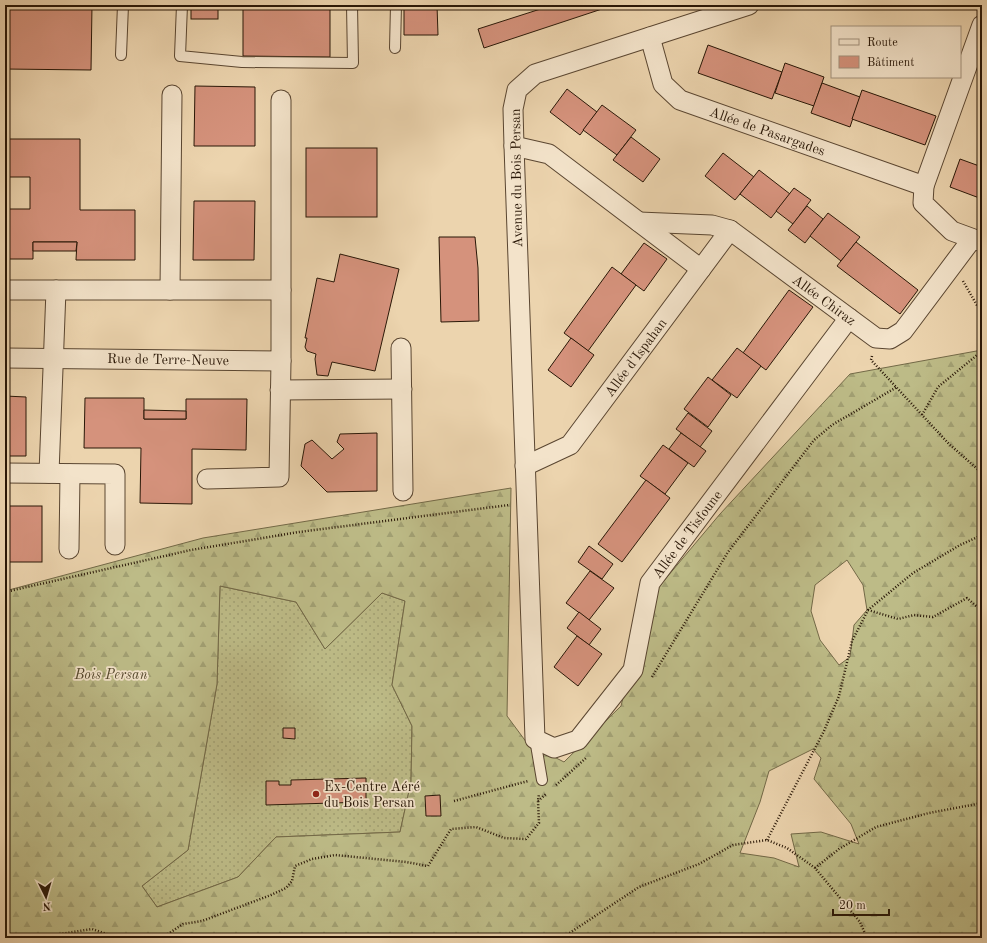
<svg xmlns="http://www.w3.org/2000/svg" width="987" height="943" font-family="'Old Standard TT',serif">
<style>
.grass{fill:url(#grass-dots);stroke:#736947}
.forest{fill:url(#forest-firs);stroke:#736947;fill-rule:evenodd}
.building{fill:#d5927c;stroke:#291707}
.lines{fill:none;stroke-linecap:round;stroke-linejoin:round}
.service-casing{stroke:#5a4631;stroke-width:12}
.minor-casing{stroke:#5a4631;stroke-width:21}
.path{stroke:#291707;stroke-width:2.5;stroke-dasharray:1 2;stroke-linecap:butt}
.service{stroke:#f3e3ca;stroke-width:10}
.minor{stroke:#f3e3ca;stroke-width:19}
.poi-dot{fill:#8f2418;stroke:#f3e3ca;stroke-width:1.5}
.labels{text-anchor:middle;stroke-width:3.5;stroke-linejoin:round;paint-order:stroke}
.street-label{font-size:14px;fill:#291707;stroke:#f3e3ca}
.park-label{font-size:14px;font-style:italic;fill:#55482d;stroke:#f3e3ca}
.poi-label{font-size:14px;fill:#291707;stroke:#f3e3ca;text-anchor:start}
</style>
<defs>
<pattern id="grass-dots" width="8" height="8" patternUnits="userSpaceOnUse"><rect width="8" height="8" fill="#bdbb87"/><path d="M2 2h.1M6 6h.1" fill="none" stroke="#a2a073" stroke-width="1.8" stroke-linecap="round"/></pattern>
<pattern id="forest-firs" width="22" height="20" patternUnits="userSpaceOnUse"><rect width="22" height="20" fill="#bdbb87"/><path d="M5 1l3.5 6h-7zM16 11l3.5 6h-7z" fill="#a2a073"/></pattern>
</defs>
<rect width="100%" height="100%" fill="#ecd4ae"/>
<filter id="stains"><feTurbulence type="fractalNoise" baseFrequency=".005" numOctaves="4"/><feColorMatrix values="0 0 0 0 .2 0 0 0 0 .09 0 0 0 0 .02 0 0 0 .5 -.17"/></filter>
<radialGradient id="worn" r=".72"><stop offset=".6" stop-color="#630" stop-opacity="0"/><stop offset="1" stop-color="#630" stop-opacity=".3"/></radialGradient>
<!-- grass -->
<polygon class="grass" points="220,586 296,602 325,649 382,593 405,601 392,685 412,726 411,782 400,832 276,837 238,877 157,907 142,886 188,850 217,684"/>
<!-- forest -->
<path class="forest" d="M982,350v588h-977v-347l198,-53 308,-50 -4,228 20,27 37,19 57,-56 25,-104 74,-88 130,-140zM847,560l16,25 4,25 -13,15 -4,32 -11,8 -19,-25 -9,-29 4,-26zM220,586l76,16 29,47 57,-56 23,8 -13,84 20,41 -1,56 -11,50 -124,5 -38,40 -81,30 -15,-21 46,-36 29,-166zM813,749l8,9 -7,21 37,45 8,20 -38,-12 -30,2 8,33 -25,-9 -34,-5 20,-51 9,-31z"/>
<!-- building -->
<g class="building">
<polygon points="5,5 92,5 91,70 5,69"/>
<rect x="191" y="5" width="27" height="14"/>
<polygon points="243,5 330,5 330,57 243,56"/>
<polygon points="404,5 437,5 438,35 404,35"/>
<polygon points="553,5 614,5 484,48 478,29"/>
<polygon points="708,45 782,72 772,99 698,73"/>
<polygon points="785,63 824,77 814,106 775,93"/>
<polygon points="822,83 860,97 850,127 811,113"/>
<polygon points="195,86 255,87 255,146 194,146"/>
<polygon points="567,89 597,112 580,135 550,112"/>
<polygon points="862,90 936,116 925,145 852,119"/>
<polygon points="602,105 636,130 617,155 583,130"/>
<polygon points="631,137 660,159 643,182 613,160"/>
<polygon points="5,139 80,139 80,210 135,210 135,260 76,260 77,242 33,242 33,259 5,259 5,209 30,209 30,177 5,177"/>
<rect x="306" y="148" width="71" height="69"/>
<polygon points="723,153 754,177 735,200 705,176"/>
<polygon points="960,159 982,167 982,199 950,187"/>
<polygon points="759,170 790,194 771,218 740,194"/>
<polygon points="794,188 811,200 793,224 776,211"/>
<polygon points="194,201 255,201 254,260 193,260"/>
<polygon points="807,206 823,219 805,243 788,230"/>
<polygon points="828,213 860,237 841,261 810,236"/>
<polygon points="439,237 475,237 478,268 479,321 441,322"/>
<polygon points="33,242 77,242 76,251 33,251"/>
<polygon points="856,242 918,290 900,314 837,266"/>
<polygon points="644,243 667,259 644,291 621,274"/>
<polygon points="340,254 399,269 375,371 332,362 328,376 317,375 315,359 316,354 307,351 305,347 307,338 305,338 317,278 334,282"/>
<polygon points="612,267 636,285 588,351 564,333"/>
<polygon points="789,290 813,307 766,370 743,353"/>
<polygon points="571,338 594,355 571,387 548,370"/>
<polygon points="737,348 761,366 737,398 712,380"/>
<polygon points="708,377 731,395 708,427 684,409"/>
<polygon points="5,396 26,397 26,456 5,456"/>
<polygon points="85,398 144,398 144,419 186,419 186,399 247,399 246,450 192,449 192,504 140,503 141,448 84,448"/>
<polygon points="144,410 186,411 186,419 144,419"/>
<polygon points="688,413 712,431 700,447 676,429"/>
<polygon points="377,433 377,491 327,492 301,466 305,444 312,440 332,459 344,449 337,442 340,434"/>
<polygon points="681,433 706,451 694,467 669,449"/>
<polygon points="663,445 688,463 665,494 640,476"/>
<polygon points="646,480 670,498 622,562 598,544"/>
<rect x="5" y="506" width="37" height="56"/>
<polygon points="589,546 613,564 602,579 578,562"/>
<polygon points="590,571 614,588 589,620 566,603"/>
<polygon points="579,612 601,629 589,645 567,628"/>
<polygon points="577,636 602,654 578,686 554,667"/>
<polygon points="283,728 295,728 295,739 283,738"/>
<polygon points="366,778 366,802 266,805 266,781 279,781 279,785 291,785 291,780"/>
<polygon points="440,795 441,816 426,816 425,796"/>
</g>
<g class="lines">
<!-- service casing -->
<g class="service-casing">
<g id="service">
<polyline points="182,5 180,56 242,62 353,63 352,5"/>
<polyline points="395,48 396,5"/>
<polyline points="121,55 123,5"/>
<polyline points="535,739 542,780"/>
</g>
</g>
<!-- minor casing -->
<g class="minor-casing">
<g id="minor">
<path id="s1" d="M749,5l-214,69 -18,16 -4,19 1,37 21,593 19,9 24,-8 55,-70 17,-87 199,-265"/>
<polyline points="982,25 924,186 923,203 952,231 982,242"/>
<path id="s2" d="M650,37l13,47 17,16 244,86"/>
<polyline points="514,146 549,154 701,269"/>
<path id="s3" d="M639,222l73,3 18,5 146,108 14,1 13,-8 69,-92"/>
<polyline points="5,290 281,290 281,361 5,358"/>
<polyline points="170,290 172,95"/>
<polyline points="281,290 281,100"/>
<polyline points="401,348 403,491"/>
<polyline points="280,390 402,389"/>
<path id="s4" d="M525,466l45,-21 160,-215"/>
<polyline points="5,473 115,474 115,545"/>
<polyline points="49,473 56,290"/>
<polyline points="207,479 279,477 281,361"/>
<polyline points="69,549 70,474"/>
</g>
</g>
<!-- path -->
<g class="path">
<polyline points="963,281 982,314"/>
<polyline points="872,356 871,360 949,444 982,473"/>
<polyline points="922,415 938,387 982,351"/>
<polyline points="5,592 191,550 299,532 509,505"/>
<polyline points="868,610 898,619 914,615 933,617 967,598 982,611"/>
<polyline points="652,677 728,552 814,440 832,425 897,387"/>
<polyline points="556,785 586,758"/>
<polyline points="454,801 528,781"/>
<polyline points="538,801 546,794"/>
<polyline points="767,840 824,731 839,696 852,641 868,610 913,573 960,545 982,535"/>
<polyline points="815,868 839,849 876,827 929,813 982,803"/>
<polyline points="55,938 60,934 92,929 118,938"/>
<polyline points="147,938 168,934 183,924 202,921 271,895 286,888 292,881 295,866 312,859 335,855 406,862 428,866 451,829 476,827 504,838 526,839 539,823 538,801 539,794"/>
<polyline points="562,938 639,887 699,864 733,845 767,840 787,848 815,868 860,922 867,938"/>
</g>
<!-- service -->
<use href="#service" class="service"/>
<!-- minor -->
<use href="#minor" class="minor"/>
</g>
<!-- markers -->
<circle class="poi-dot" cx="316" cy="794" r="4"/>
<g class="labels">
<!-- street labels -->
<g class="street-label">
<text dy="5" stroke="none"><textPath href="#s2" startOffset="165">Allée de Pasargades</textPath></text>
<text transform="translate(516 178) rotate(-91)" y="5">Avenue du Bois Persan</text>
<text dy="5" stroke="none"><textPath href="#s3" startOffset="209">Allée Chiraz</textPath></text>
<text dy="5" stroke="none"><textPath href="#s4" startOffset="159">Allée d'Ispahan</textPath></text>
<text transform="translate(168 359) rotate(1)" y="5">Rue de Terre-Neuve</text>
<text dy="5" stroke="none"><textPath href="#s1" startOffset="1184">Allée de Tisfoune</textPath></text>
</g>
<!-- park labels -->
<g class="park-label">
<text x="111" y="679">Bois Persan</text>
</g>
<!-- poi labels -->
<g class="poi-label">
<text x="324" y="791">Ex-Centre Aéré<tspan x="324" dy="16">du Bois Persan</tspan></text>
</g>
</g>
<!-- margin -->
<rect width="987" height="943" fill="none" stroke="#ecd4ae" stroke-width="20"/>
<rect x="6" y="6" width="975" height="931" fill="none" stroke="#291707" stroke-width="2"/>
<rect x="10" y="10" width="967" height="923" fill="none" stroke="#291707"/>
<!-- legend -->
<rect x="831" y="26" width="130" height="52" fill="#f3e3ca" stroke="#a2917c"/>
<rect x="839" y="39" width="20" height="6" fill="#f3e3ca" stroke="#a2917c"/>
<text x="867" y="46" font-size="12" fill="#291707">Route</text>
<rect x="839" y="56" width="20" height="12" fill="#d5927c" stroke="#a2917c"/>
<text x="867" y="66" font-size="12" fill="#291707">Bâtiment</text>
<!-- north arrow -->
<g transform="translate(46 897) rotate(175)" stroke="#f3e3ca" stroke-width="3" paint-order="stroke">
<path d="M0-3L7 15L0 10L-7 15Z" fill="#291707"/>
<text y="-6" font-size="11" font-weight="bold" text-anchor="middle" fill="#291707">N</text>
</g>
<!-- scale -->
<path d="M833 909v6h56v-6" fill="none" stroke="#291707" stroke-width="2"/>
<text x="839" y="909" font-size="12" fill="#291707" stroke="#f3e3ca" stroke-width="3" paint-order="stroke">20 m</text>
<rect width="100%" height="100%" filter="url(#stains)"/>
<rect width="100%" height="100%" fill="url(#worn)"/>
</svg>
